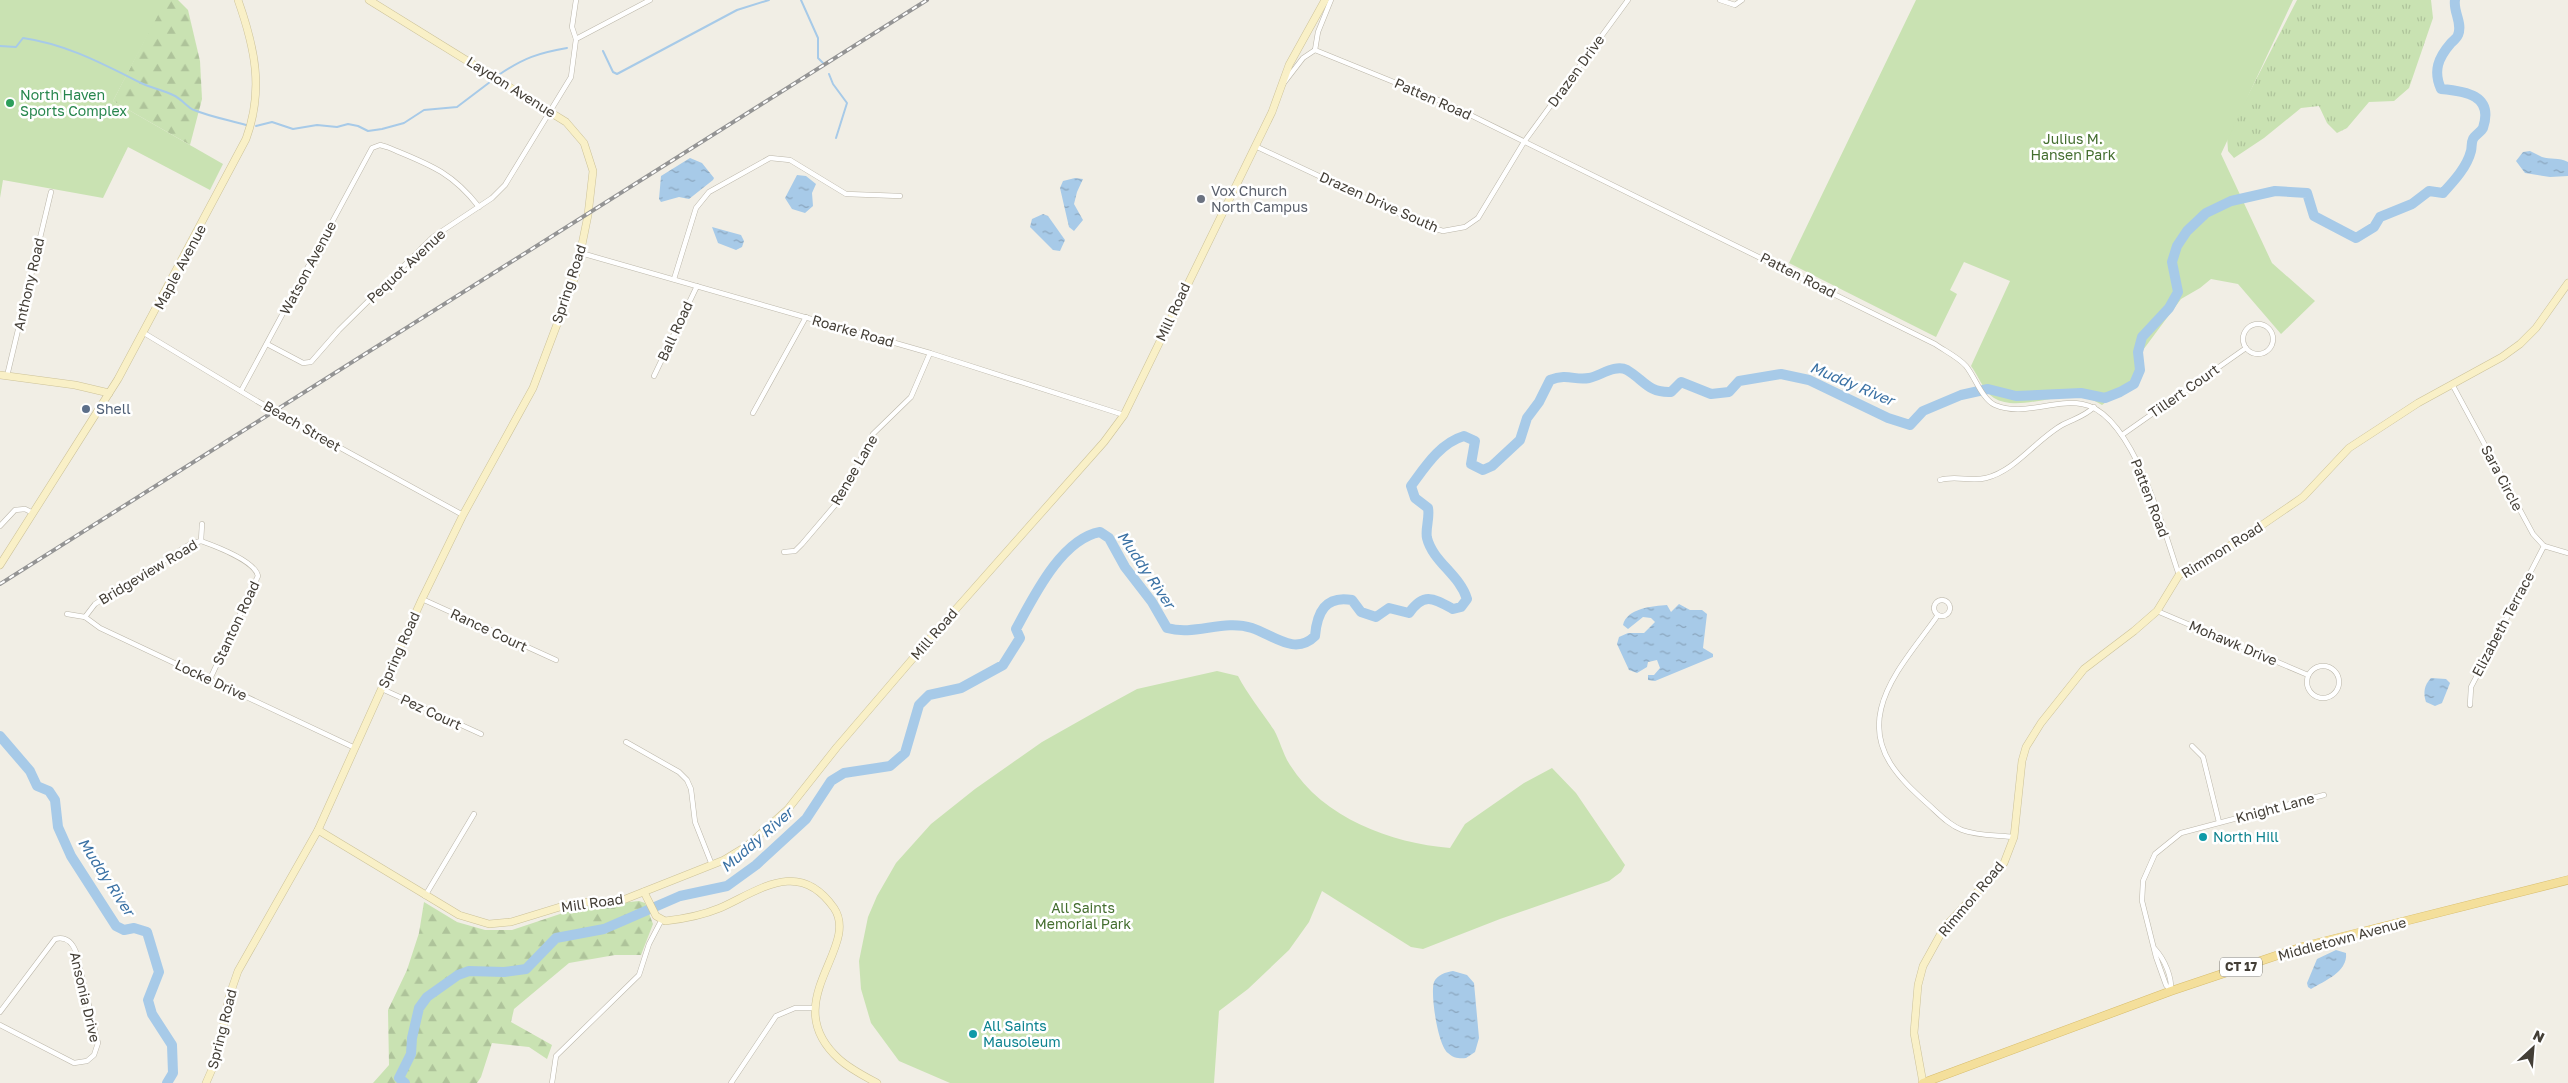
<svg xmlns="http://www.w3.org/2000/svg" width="2568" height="1083" font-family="'Golos Text',sans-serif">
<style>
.grass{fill:url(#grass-tufts)}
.forest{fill:url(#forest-firs)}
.park{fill:#c9e2b2}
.water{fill:url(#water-ripples)}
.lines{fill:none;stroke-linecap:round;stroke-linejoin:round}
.stream{stroke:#a7cae8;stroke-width:2}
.river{stroke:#a7cae8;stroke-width:10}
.street-casing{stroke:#bbb6a9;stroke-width:5.5}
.secondary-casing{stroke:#ccc299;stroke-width:8}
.primary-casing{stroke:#d7bd6d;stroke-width:9}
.street{stroke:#fff;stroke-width:4.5}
.secondary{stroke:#f9f0c7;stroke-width:7}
.primary{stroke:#f4df9b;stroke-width:8}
.rail-casing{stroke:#949494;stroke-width:4}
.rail{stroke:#fff;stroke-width:2;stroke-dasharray:5.5;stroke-linecap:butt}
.street-bridge-casing{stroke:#bbb6a9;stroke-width:5.5;stroke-linecap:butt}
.street-bridge{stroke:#fff;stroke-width:4.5}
.leisure-dot{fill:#2e9e5b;stroke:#fff;stroke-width:2}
.worship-dot{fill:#6b7280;stroke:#fff;stroke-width:2}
.service-dot{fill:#5c6f8a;stroke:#fff;stroke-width:2}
.culture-dot{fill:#0f9aa8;stroke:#fff;stroke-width:2}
.labels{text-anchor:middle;stroke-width:5;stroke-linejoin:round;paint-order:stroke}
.shield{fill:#fff;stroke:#7b7872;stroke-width:1}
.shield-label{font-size:12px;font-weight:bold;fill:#433e36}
.street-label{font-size:14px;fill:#433e36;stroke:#fff}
.leisure-label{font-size:14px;fill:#27864d;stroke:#fff;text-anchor:start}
.park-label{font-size:14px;fill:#446e2f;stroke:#fff}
.worship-label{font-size:14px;fill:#5b616d;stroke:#fff;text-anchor:start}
.service-label{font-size:14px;fill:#4e5e75;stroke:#fff;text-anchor:start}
.culture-label{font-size:14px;fill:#0d838f;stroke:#fff;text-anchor:start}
.water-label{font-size:15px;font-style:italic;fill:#3a71a4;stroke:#fff}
</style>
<defs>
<pattern id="grass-tufts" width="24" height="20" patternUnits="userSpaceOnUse" patternTransform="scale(1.25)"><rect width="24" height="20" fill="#c9e2b2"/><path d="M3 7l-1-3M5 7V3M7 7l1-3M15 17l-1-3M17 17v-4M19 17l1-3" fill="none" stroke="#aec39a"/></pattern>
<pattern id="forest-firs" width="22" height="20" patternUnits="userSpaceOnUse" patternTransform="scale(1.25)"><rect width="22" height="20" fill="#c9e2b2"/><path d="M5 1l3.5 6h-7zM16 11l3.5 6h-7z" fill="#aec39a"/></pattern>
<pattern id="water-ripples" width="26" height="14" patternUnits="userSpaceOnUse" patternTransform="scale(1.25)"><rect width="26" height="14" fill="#a7cae8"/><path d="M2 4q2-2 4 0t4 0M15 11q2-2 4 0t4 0" fill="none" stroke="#8aa5bd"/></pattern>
</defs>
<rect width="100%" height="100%" fill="#f1eee5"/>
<!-- grass -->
<polygon class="grass" points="2297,0 2431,0 2433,18 2409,88 2394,101 2369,102 2347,128 2337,133 2327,123 2319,106 2301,108 2264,138 2234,158 2228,151 2227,136"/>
<!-- forest -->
<g class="forest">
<polygon points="165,0 178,0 188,10 200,61 202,99 190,145 113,101"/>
<polygon points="639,901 645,903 653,924 641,955 615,955 569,963 514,1009 511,1022 552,1045 547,1059 529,1047 492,1043 481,1077 477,1083 373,1083 389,1065 388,1010 407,970 419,933 424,902 457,922 485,930 512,930 581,907"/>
</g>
<!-- park -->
<g class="park">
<polygon points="0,0 166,0 113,101 223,164 210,190 128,147 103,198 3,180 0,198"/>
<path d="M1916,0h377l-72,154 51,109 43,38 -34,33 -43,-50 -27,-5 -11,9 -19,11 -35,47 -7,9 -1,24 -36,26c-32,-22 -80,10 -108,-7 -10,-6 -16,-23 -23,-32l39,-85 -46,-19 -14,28 7,4 -21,43 -147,-74z"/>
<path d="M1217,671l21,5c10,19 24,36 36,54 6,11 9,24 16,35 33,53 101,78 160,83l15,-24 59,-41 28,-15 24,25 49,72 -4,7 -12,9 -109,38 -77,30 -12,-2 -89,-56 -13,31 -20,28 -41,39 -29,22 -5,72h-264l-51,-22 -28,-38 -10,-34 -2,-28 9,-44 9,-21 19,-33 35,-39 44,-35 67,-47 62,-35 33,-18z"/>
</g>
<!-- water -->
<g class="water">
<path d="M2530,151c4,2 8,4 12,6 8,3 17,0 26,5v14l-18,1 -25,-4 -9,-12 7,-9z"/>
<polygon points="690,158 702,163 714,178 713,180 689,199 679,197 661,202 659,199 661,176"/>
<polygon points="797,175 806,176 816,184 812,193 813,206 805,213 792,209 785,198"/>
<polygon points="1075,178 1083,179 1077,192 1074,204 1083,220 1074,231 1069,227 1060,188 1063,181"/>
<polygon points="1043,214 1048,216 1065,240 1060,251 1053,250 1030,227 1032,219"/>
<polygon points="712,227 741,235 744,241 742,247 736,250 718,243"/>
<path d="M1679,604l11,6h12l5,4 -4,34 10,6v3l-58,24 -7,-1v-5h6l6,-7 -3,-8 -9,2 -1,5 -10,6 -8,-3 -12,-26 2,-7 9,-4h16l11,-11 -4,-4 -8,-1 -15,12 -5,-4c4,-17 30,-19 44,-20l4,7z"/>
<path d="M2431,678l15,1 4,4 -8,20 -7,3 -9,-4c-3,-9 -2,-17 5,-24z"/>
<path d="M2336,950l10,3c2,19 -22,28 -35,36l-3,-2 -1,-4 10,-24z"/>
<path d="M1453,971l14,4 7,8 5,55 -4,14 -9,6c-6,1 -13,0 -18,-5 -10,-7 -18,-59 -14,-71 3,-7 12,-10 19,-11z"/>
</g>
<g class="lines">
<!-- stream -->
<g class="stream">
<polyline points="801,0 818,38 818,58 823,63"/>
<path d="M0,46l16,1 7,-9c43,6 80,26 118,45 10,5 22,7 32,12 9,4 15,13 21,15 17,7 35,10 52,15"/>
<polyline points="603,51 613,72 617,74 737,10 769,0"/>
<path d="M500,74c24,-16 38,-21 67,-26"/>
<polyline points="829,74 833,84 847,103 836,138"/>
<polyline points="256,126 272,122 293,129 317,125 337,127 348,124 358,126 368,131 382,129 404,123 424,110 457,107 490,82"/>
</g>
<!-- river -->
<g class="river">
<polyline points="0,736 30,771 37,786 49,791 55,800 58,827 71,856 116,926 124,930 134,928 147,932 159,972 148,1000 152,1014 172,1045 173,1073 167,1083"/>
<path d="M405,1083l-6,-5 12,-24 1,-16 7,-30 8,-11 31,-22 11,-4 35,1 22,-3 30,-31 48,-9 76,-33 47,-10 29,-21 50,-46 25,-38 13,-8 46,-7 15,-13 14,-48 10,-10 32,-7 42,-23 17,-27 -4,-9c17,-31 45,-90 84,-97l9,6 16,29 27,35 15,26c28,8 56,-9 85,0 21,7 43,28 63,8 2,-23 10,-41 37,-36l9,12 15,5 13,-9 20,5c15,-21 24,-15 44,-4l8,-2 6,-8c-7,-24 -34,-37 -40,-61 -2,-9 3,-20 1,-30l-13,-10 -4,-12c14,-19 29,-43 53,-50l11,5 -4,23 12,6 9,-4 28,-26 7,-22 12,-16 11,-22c18,-7 25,1 39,-2 11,-2 26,-14 38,-8 17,10 21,23 44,22l10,-10 30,12 18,-2 10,-11 42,-7 28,6 79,38 22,7 13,-14 38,-16 27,-6 28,7 65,-3 24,5 15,-6 14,-8 6,-14 -2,-18 4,-15 27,-29 9,-16 -6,-30 5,-16 10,-15 19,-18 25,-12 44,-10 32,2 7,23 42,22 18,-11 6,-10 32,-13 17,-13 14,2c11,-12 24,-26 28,-42 1,-3 0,-8 2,-12 2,-4 8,-7 10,-11 11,-33 -18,-37 -42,-39 -8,-18 -3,-31 10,-46 2,-2 6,-5 7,-8 5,-12 -5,-23 -3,-35"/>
</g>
<!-- street casing -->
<g class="street-casing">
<g id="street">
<path d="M1331,0l-13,32 -3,18 133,54 487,240c10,7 23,13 31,22 9,11 16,33 29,39 28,12 58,-6 87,-1 51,8 82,128 97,171"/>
<polyline points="1720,0 1735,5 1742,0"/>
<polyline points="576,39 650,0"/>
<polyline points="1283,84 1303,58 1315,50"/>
<polyline points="1255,146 1423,225 1443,231 1465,227 1478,218 1524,142 1628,0"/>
<polyline points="581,253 930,353 1124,415"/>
<polyline points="674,279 696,208 709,192 770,158 790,160 846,194 900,196"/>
<circle cx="2258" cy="339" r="15"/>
<polyline points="144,333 257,401"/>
<polyline points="267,344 303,363 311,362 339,330 433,237 492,198 505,185 571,77 576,39 572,27 576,0"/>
<polyline points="7,376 51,192"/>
<polyline points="654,376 697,286"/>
<polyline points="2452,384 2533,534 2544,546 2568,553"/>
<path d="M241,391l131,-243 8,-3 7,2c41,17 64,24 92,60"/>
<polyline points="753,413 806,317"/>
<polyline points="295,423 463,515"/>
<polyline points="2122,435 2246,348"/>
<path d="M1940,480c15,-5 31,2 46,-2 30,-7 51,-40 78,-54 12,-6 21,-8 30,-17"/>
<polyline points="0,526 15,510 25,509 33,513"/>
<path d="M201,541c14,5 54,20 57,35l-48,103"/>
<polyline points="784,552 795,551 802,544 842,497 873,434 911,397 930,353"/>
<polyline points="422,599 556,660"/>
<circle cx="1942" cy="608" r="8"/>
<polyline points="2157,611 2308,675"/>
<polyline points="67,614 85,617 100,628 355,748"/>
<path d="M1938,615c-20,29 -49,60 -57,94 -10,43 19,70 48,96 10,9 20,20 33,25 16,6 35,5 52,7"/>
<polyline points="85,617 95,604 190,544 201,541 202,524"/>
<circle cx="2323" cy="682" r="16"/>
<polyline points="382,689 481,734"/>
<polyline points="2470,705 2471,687 2544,546"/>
<polyline points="626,742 679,772 687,780 691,789 695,822 712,865"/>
<polyline points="2192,746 2203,757 2219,822"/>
<polyline points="425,896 474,814"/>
<path d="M2155,949c10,11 17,28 16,42"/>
<polyline points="2171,991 2166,985 2156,957 2142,901 2143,881 2155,854 2181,833 2324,795"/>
<path d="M0,1012l55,-73c11,-3 17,3 21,13l22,91 -4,12 -7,6 -13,2 -74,-38"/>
<polyline points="552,1083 556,1056 639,975 649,944 661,921"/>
<polyline points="731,1083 776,1016 795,1008 815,1008"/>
</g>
</g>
<!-- secondary casing -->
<g class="secondary-casing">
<g id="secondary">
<polyline points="0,375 75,385 109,393"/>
<path d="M0,565l118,-186 128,-240c18,-49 9,-91 -8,-139"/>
<polyline points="318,830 459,915 489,924 511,922 573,903 623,900 724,860 747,846 788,809 837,747 933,635 1104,442 1124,415 1272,112 1289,65 1325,0"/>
<path d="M644,892l12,24 9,5c18,-2 38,-6 55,-13 40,-18 79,-50 114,0 27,40 -58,94 5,151 11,10 25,17 38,24"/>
<polyline points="206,1083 217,1058 229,997 238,971 318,830 422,599 463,515 533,388 576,274 588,215 593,171 584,143 566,122 369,0"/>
<polyline points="1923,1083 1914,1033 1918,985 1923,966 1944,928 2004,863 2014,837 2022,761 2026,747 2041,723 2084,669 2134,631 2157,611 2179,575 2243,538 2303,497 2349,448 2418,403 2502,357 2520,344 2536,328 2568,283"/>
</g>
</g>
<!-- primary casing -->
<g class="primary-casing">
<polyline id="primary" points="1923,1083 2171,991 2302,947 2568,880"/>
</g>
<!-- street -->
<use href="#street" class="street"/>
<!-- secondary -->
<use href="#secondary" class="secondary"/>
<!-- primary -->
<use href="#primary" class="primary"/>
<!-- rail casing -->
<g class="rail-casing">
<polyline id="rail" points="0,584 927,0"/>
</g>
<!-- rail -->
<use href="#rail" class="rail"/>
<!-- street-bridge casing -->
<g class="street-bridge-casing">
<polyline id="street-bridge" points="257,401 295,423"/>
</g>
<!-- street-bridge -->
<use href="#street-bridge" class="street-bridge"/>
</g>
<!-- markers -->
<circle class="leisure-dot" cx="10" cy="103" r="5"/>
<circle class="worship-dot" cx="1201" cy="199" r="5"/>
<circle class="service-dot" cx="86" cy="409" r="5"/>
<g class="culture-dot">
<circle cx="2203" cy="837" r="5"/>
<circle cx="973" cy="1034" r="5"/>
</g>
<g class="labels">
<!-- shield labels -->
<rect class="shield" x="2220" y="957.5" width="42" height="19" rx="4"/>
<g class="shield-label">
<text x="2241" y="971">CT 17</text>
</g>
<!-- street labels -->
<g class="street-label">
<text transform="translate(1576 71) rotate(-54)" y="5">Drazen Drive</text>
<text transform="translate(511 87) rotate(32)" y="5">Laydon Avenue</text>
<text transform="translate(1433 99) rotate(24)" y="5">Patten Road</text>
<text transform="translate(1379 202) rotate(24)" y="5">Drazen Drive South</text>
<text transform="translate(406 266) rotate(-43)" y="5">Pequot Avenue</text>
<text transform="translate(180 267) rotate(-62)" y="5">Maple Avenue</text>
<text transform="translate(308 268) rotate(-62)" y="5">Watson Avenue</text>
<text transform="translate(1798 275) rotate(27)" y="5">Patten Road</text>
<text transform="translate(29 284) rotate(-77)" y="5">Anthony Road</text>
<text transform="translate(569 284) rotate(-72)" y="5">Spring Road</text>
<text transform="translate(1173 312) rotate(-65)" y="5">Mill Road</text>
<text transform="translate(675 331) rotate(-65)" y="5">Ball Road</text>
<text transform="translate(853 331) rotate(16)" y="5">Roarke Road</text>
<text transform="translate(2184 391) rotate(-35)" y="5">Tillert Court</text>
<text transform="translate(302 426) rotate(30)" y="5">Beach Street</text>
<text transform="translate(854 470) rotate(-60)" y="5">Renee Lane</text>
<text transform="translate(2502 478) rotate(62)" y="5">Sara Circle</text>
<text transform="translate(2150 498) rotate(69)" y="5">Patten Road</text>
<text transform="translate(2222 550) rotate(-32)" y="5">Rimmon Road</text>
<text transform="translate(148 572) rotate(-31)" y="5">Bridgeview Road</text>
<text transform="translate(236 623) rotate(-65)" y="5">Stanton Road</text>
<text transform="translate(2503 624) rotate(-62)" y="5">Elizabeth Terrace</text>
<text transform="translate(489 630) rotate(25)" y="5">Rance Court</text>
<text transform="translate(934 634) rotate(-49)" y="5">Mill Road</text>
<text transform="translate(2233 643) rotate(23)" y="5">Mohawk Drive</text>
<text transform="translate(399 650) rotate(-66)" y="5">Spring Road</text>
<text transform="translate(211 680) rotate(25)" y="5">Locke Drive</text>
<text transform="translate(431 712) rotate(25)" y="5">Pez Court</text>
<text transform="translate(2275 808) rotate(-15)" y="5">Knight Lane</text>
<text transform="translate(1971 899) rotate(-50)" y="5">Rimmon Road</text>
<text transform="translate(592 903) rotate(-8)" y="5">Mill Road</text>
<text transform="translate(2342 939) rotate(-15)" y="5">Middletown Avenue</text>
<text transform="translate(85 997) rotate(77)" y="5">Ansonia Drive</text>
<text transform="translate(222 1029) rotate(-76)" y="5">Spring Road</text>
</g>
<!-- leisure labels -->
<g class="leisure-label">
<text x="20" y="100">North Haven<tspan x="20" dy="16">Sports Complex</tspan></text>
</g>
<!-- park labels -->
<g class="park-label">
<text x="2073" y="144">Julius M.<tspan x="2073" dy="16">Hansen Park</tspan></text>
<text x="1083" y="913">All Saints<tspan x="1083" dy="16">Memorial Park</tspan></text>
</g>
<!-- worship labels -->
<g class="worship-label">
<text x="1211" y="196">Vox Church<tspan x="1211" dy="16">North Campus</tspan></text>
</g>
<!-- service labels -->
<g class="service-label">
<text x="96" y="414">Shell</text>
</g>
<!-- culture labels -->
<g class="culture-label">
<text x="2213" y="842">North Hill</text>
<text x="983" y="1031">All Saints<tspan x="983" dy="16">Mausoleum</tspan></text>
</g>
<!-- water labels -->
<g class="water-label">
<text transform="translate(1852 384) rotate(23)" y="5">Muddy River</text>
<text transform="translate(1146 570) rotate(56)" y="5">Muddy River</text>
<text transform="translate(757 840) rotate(-41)" y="5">Muddy River</text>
<text transform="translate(106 877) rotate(57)" y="5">Muddy River</text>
</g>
</g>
<!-- north arrow -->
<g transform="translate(2533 1048) rotate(26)" stroke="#ffffff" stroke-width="4" paint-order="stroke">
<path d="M0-4L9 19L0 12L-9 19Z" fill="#433e36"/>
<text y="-8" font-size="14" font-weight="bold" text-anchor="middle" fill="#433e36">N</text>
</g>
</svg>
